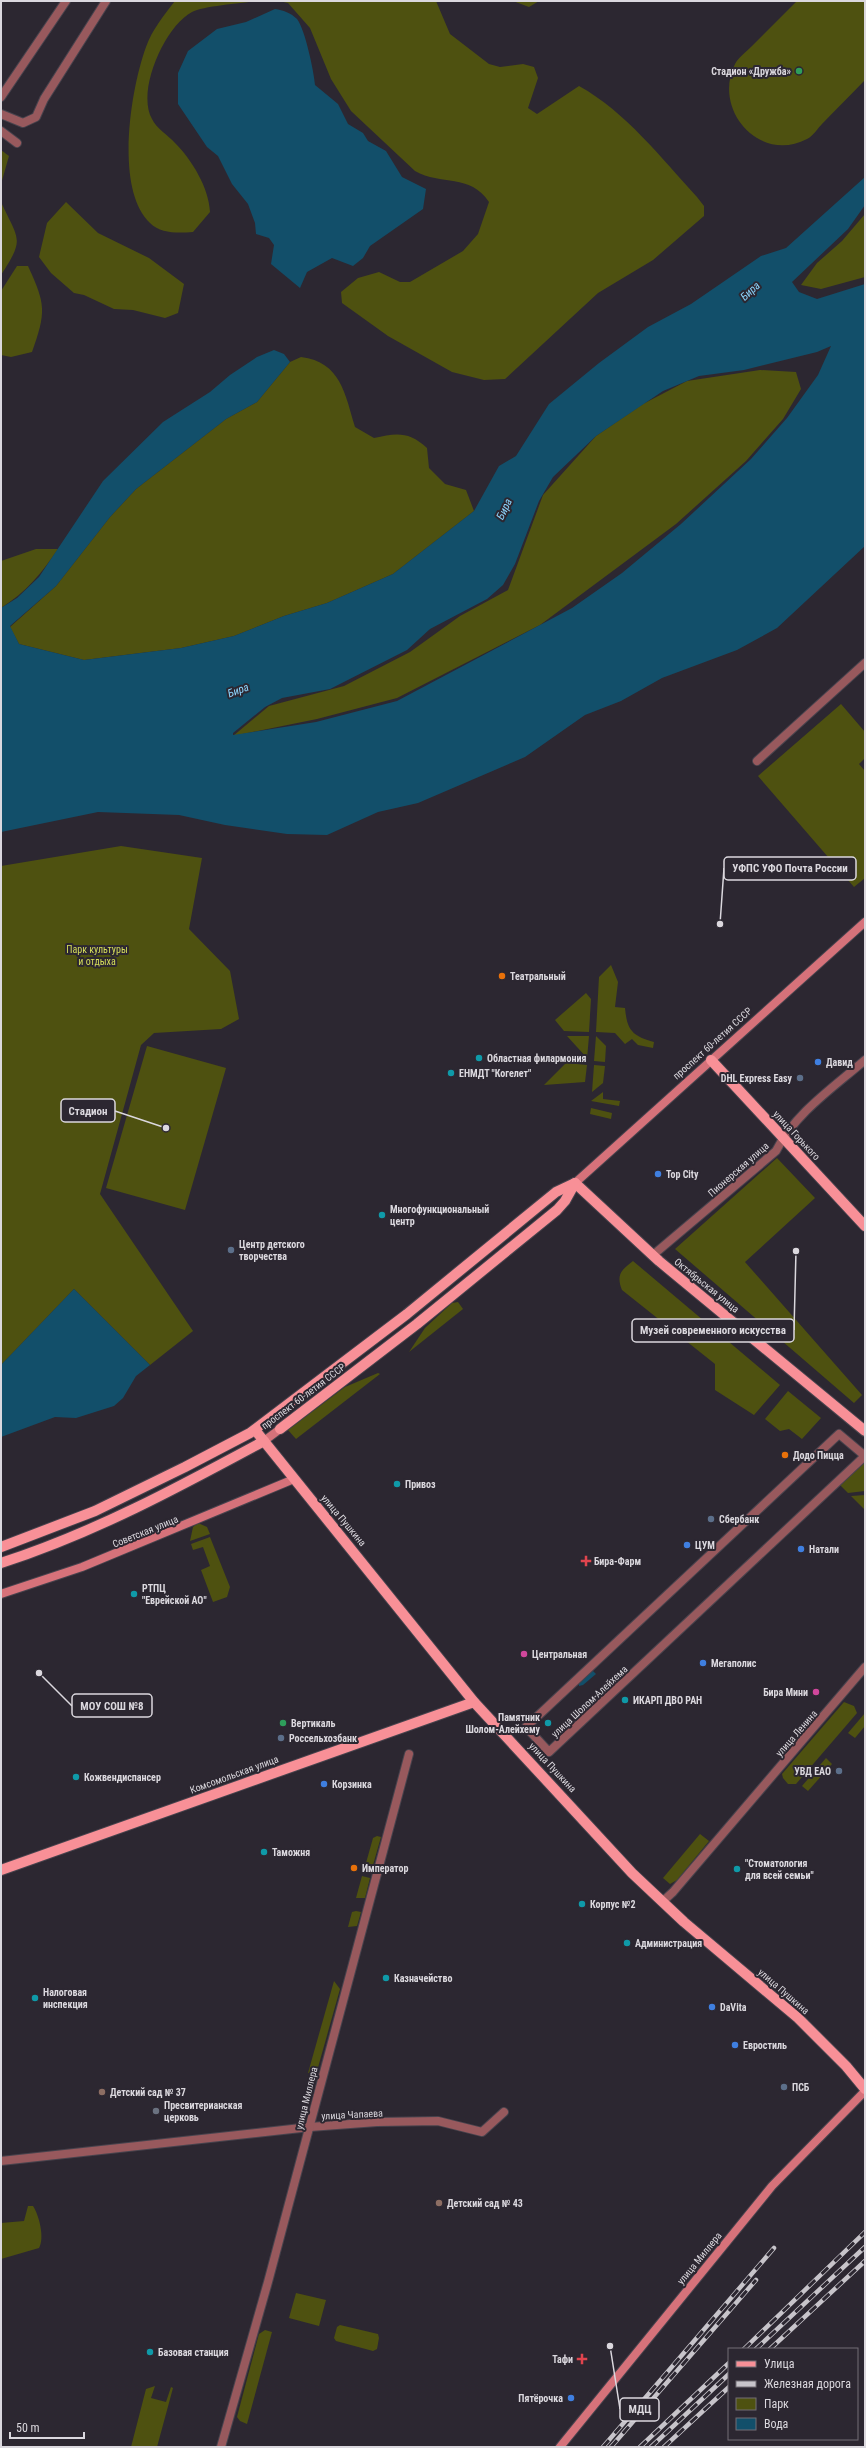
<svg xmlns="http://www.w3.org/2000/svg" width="866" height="2448" font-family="'Roboto Condensed',sans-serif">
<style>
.green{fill:#4e5110}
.water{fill:#124f6a;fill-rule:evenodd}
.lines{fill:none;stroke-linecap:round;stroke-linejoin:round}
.pedestrian-casing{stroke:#48434d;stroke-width:10}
.minor-casing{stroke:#48434d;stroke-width:10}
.tertiary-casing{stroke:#48434d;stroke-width:10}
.secondary-casing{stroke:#48434d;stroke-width:10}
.primary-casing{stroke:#48434d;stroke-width:12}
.pedestrian{stroke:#98595d;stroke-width:8}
.minor{stroke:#98595d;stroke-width:8}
.tertiary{stroke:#98595d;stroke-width:8}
.secondary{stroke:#d6727a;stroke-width:8}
.primary{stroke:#f89097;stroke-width:10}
.rail-casing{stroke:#c7c4ca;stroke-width:4.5}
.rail{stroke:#2c2731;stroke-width:3;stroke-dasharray:9;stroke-linecap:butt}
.leisure-dot{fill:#2e9e5b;stroke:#2c2731;stroke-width:1.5}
.food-dot{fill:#e8710a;stroke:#2c2731;stroke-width:1.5}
.culture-dot{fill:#0f9aa8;stroke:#2c2731;stroke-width:1.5}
.shop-dot{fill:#3f7fe0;stroke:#2c2731;stroke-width:1.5}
.service-dot{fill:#5c6f8a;stroke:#2c2731;stroke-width:1.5}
.health-dot{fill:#e0444e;stroke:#2c2731;stroke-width:1.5}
.hotel-dot{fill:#d1479c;stroke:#2c2731;stroke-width:1.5}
.education-dot{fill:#8d6e63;stroke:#2c2731;stroke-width:1.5}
.worship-dot{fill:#6b7280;stroke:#2c2731;stroke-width:1.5}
.labels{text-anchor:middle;stroke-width:4;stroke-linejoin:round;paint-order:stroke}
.poi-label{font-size:10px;font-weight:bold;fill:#dbd8de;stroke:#2c2731;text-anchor:start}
.park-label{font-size:10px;fill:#d6de5a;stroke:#2c2731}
.street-label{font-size:10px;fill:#dbd8de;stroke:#2c2731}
.water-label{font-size:11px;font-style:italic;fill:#8dd7ff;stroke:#2c2731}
.leader{fill:none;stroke:#dbd8de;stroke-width:1.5}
.callout-dot{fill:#dbd8de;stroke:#2c2731;stroke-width:1.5}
.callout{fill:#2c2731;stroke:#dbd8de;stroke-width:1.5}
.callout-label{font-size:11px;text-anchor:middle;font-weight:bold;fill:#dbd8de}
</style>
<rect width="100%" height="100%" fill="#2c2731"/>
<!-- green -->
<g class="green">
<path d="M175,1h83c-15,2 -55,5 -66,11 -27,14 -56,79 -40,107 4,9 16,16 23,24 17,17 34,45 35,69l-17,20c-15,1 -32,2 -43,-9 -36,-34 -19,-135 -4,-176 6,-17 18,-32 29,-46z"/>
<path d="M279,1h157l14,33 39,30 11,3 23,-3 11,3 4,11 -10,30 9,6 42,-28c47,26 82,72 118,111l7,9v10l-51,44 -55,33 -93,86 -21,1 -32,-8 -64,-36 -46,-33 -1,-11 17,-14 21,-6 21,10h10l53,-31 15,-17 11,-32c-19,-29 -48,-16 -74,-31l-64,-60 -20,-32 -21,-51 -22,-25z"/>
<polygon points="513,1 539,1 529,7"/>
<path d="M797,1h68v79c-14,15 -29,29 -43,44 -4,4 -9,12 -15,15 -47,25 -95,-29 -72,-75 3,-6 11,-12 17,-18 15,-15 30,-30 45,-45z"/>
<polygon points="1,150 9,156 1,184"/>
<path d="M1,202c18,39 24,36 0,73z"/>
<polygon points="66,202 98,233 149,258 184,284 178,313 165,318 133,310 114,309 84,295 74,293 51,273 39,257 47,223"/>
<polygon points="865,214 865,277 821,289 801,285 817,263 842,241"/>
<path d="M17,266h11c18,39 18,46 4,86l-21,5 -10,-2v-64z"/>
<path d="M301,357c40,5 44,37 54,70l19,11c22,-5 35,-7 53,10l2,20 16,16 21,6 8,21 -81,63 -66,29 -43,13 -50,20 -53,12 -97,12 -65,-16 -9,-17 46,-41 54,-69 26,-28 90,-70 31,-17 33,-40z"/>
<polygon points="760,370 796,372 801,389 783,419 746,461 676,524 540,625 397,698 317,719 233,736 269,706 344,686 410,652 460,616 508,590 543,495 596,436 643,404 687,381"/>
<path d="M36,549h22c-16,24 -32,43 -57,59v-47z"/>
<polygon points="841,704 865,732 865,758 859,764 865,771 865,878 854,887 758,776"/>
<polygon points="121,846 202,858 189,929 230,971 239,1019 221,1029 154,1033 141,1045 100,1194 193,1331 150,1365 74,1289 1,1365 1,866"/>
<path d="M611,965l7,17 -3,25 10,1c2,22 7,28 29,34l-1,6 -15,-3 -6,-6 -7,5 -10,-11 -19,-1 3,-55z"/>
<polygon points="586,993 591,999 589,1032 564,1031 555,1020"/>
<polygon points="567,1036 589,1036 587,1059 587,1058"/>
<polygon points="596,1036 606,1046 605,1062 594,1061"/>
<polygon points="147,1046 226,1068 185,1210 106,1188"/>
<polygon points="566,1063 587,1065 585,1082 544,1085"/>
<polygon points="594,1065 605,1066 603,1083 592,1092"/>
<polygon points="603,1092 603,1099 620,1101 619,1106 591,1101"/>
<polygon points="591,1108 612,1113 611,1119 590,1114"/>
<polygon points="777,1158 815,1198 745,1262 862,1395 854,1403 675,1249"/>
<path d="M633,1261l147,124 -26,30 -39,-25v-26l-93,-74c-6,-15 -1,-20 11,-29z"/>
<polygon points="458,1302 463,1309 409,1352 425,1328 452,1303"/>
<polygon points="378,1373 380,1374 296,1439 288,1430 345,1387"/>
<polygon points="788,1391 821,1418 802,1439 789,1429 780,1431 765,1419"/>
<polygon points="865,1462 865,1491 848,1493 840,1485"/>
<polygon points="865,1495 865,1508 864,1509 851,1496"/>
<polygon points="198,1523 207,1527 210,1534 190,1541 193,1527"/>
<polygon points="210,1537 230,1587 227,1597 213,1602 201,1570 210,1566 203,1547 193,1550 191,1544"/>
<polygon points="844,1702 854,1706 857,1713 796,1784 788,1784 783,1778 782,1774"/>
<polygon points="865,1713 865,1726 855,1738 848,1733"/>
<polygon points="826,1758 832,1764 808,1791 802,1786"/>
<polygon points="700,1834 709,1841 677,1880 670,1884 663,1878"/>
<polygon points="377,1836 381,1837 373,1865 366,1863 373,1838"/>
<polygon points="362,1876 370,1878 365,1898 356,1898"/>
<polygon points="356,1911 361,1912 357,1926 348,1927 352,1912"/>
<polygon points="334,1981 340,1989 317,2071 314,2074 308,2073"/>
<path d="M28,2206h5c6,9 12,32 6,42l-38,11v-36l23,-2z"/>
<polygon points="296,2293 326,2300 319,2326 289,2318"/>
<polygon points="340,2325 378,2334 379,2338 377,2349 373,2351 336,2341 334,2338 337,2327"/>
<polygon points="265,2330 272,2332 247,2424 240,2421 237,2417 259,2334"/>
<polygon points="155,2386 151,2398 166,2402 171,2387 173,2388 157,2447 131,2447 146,2389"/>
</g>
<!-- water -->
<g class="water">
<path d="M275,9c8,1 16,4 22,10 8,10 17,53 18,66l23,19 10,20 15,9 5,8 18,10 16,26 24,12 -3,20 -53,37 -7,12 -10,8 -21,-8 -25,14 -7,16 -29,-24 3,-19 -5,-7 -13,-4 -1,-11 -7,-19 -16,-20 -14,-28 -11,-9 -29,-43v-31l10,-22 29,-22 29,-7z"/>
<path d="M865,177v28l-17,24 -56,53 7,10 18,7 48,-15v262l-88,82 -40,22 -75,28 -41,23 -36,14 -60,42 -107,46 -40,9 -51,23 -40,-1 -62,-9 -46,-10 -81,-3 -97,20v-224l16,-10 22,-21 64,-96 60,-59 47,-30 20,-17 27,-18 17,-7 10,4 6,8 -33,40 -31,17 -90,70 -26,28 -54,69 -46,40 9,18 65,16 97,-12 53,-12 50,-20 43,-13 66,-29 81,-63 25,-45 17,-10 33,-52 50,-41 49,-36 43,-23 70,-48 25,-8zM831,346l-13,29 -31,43 -36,41 -70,65 -59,49 -50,35 -175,93 -81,21 -83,13v-2l32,-26 17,-9 48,-9 77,-39 23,-21 57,-30 16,-14 12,-21 24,-63 14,-24 43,-41 67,-45 36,-15 45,-6 73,-18z"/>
<polygon points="74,1289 150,1365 136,1376 123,1398 114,1406 76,1418 55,1417 1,1437 1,1365"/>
<polygon points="591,1669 596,1674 583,1685 579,1686 579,1681"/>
</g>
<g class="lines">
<!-- pedestrian casing -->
<g class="pedestrian-casing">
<polygon id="pedestrian" points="839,1434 865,1456 549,1752 526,1727"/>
</g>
<!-- minor casing -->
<g class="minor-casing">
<g id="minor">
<polyline points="1,97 66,1"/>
<polyline points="1,114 23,123 36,117 44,99 106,1"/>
<polyline points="1,131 17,143"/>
<polyline points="757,761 865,663"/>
<path d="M653,1255l123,-104c19,-38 58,-64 89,-91"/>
<polyline points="1,2161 310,2127 377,2122 438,2121 482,2132 504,2112"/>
</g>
</g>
<!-- tertiary casing -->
<g class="tertiary-casing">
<g id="tertiary">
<polyline points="662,1902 673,1892 865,1667"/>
<polyline points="221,2447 268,2282 409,1754"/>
</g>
</g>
<!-- secondary casing -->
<g class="secondary-casing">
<g id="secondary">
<polyline points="575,1183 865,922"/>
<polyline points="264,1441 280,1429"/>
<polyline points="1,1594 82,1567 294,1479"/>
<polyline points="560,2447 772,2186 865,2091"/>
</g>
</g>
<!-- primary casing -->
<g class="primary-casing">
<g id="primary">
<polyline points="711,1060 865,1226"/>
<polyline points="575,1183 659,1261 865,1431"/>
<polyline points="280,1429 417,1324 557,1210 565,1201 575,1183"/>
<polyline points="255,1430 474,1702 632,1873 684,1922 798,2018 846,2066 865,2089"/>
<polyline points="1,1547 95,1511 185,1467 250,1433 407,1314 556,1192 575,1183"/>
<path d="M1,1563c93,-30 178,-76 263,-122"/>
<polyline points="1,1870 474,1702"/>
</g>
</g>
<!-- pedestrian -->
<use href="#pedestrian" class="pedestrian"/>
<!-- minor -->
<use href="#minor" class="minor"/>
<!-- tertiary -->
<use href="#tertiary" class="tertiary"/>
<!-- secondary -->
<use href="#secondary" class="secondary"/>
<!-- primary -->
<use href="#primary" class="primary"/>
<!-- rail casing -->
<g class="rail-casing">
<g id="rail">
<polyline points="744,2349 865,2232"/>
<polyline points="756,2349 865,2247"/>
<polyline points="770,2349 865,2261"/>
<polyline points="603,2447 774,2248"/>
<polyline points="611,2447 756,2280"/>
<polyline points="640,2447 729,2363"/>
<polyline points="651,2447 729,2374"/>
<polyline points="664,2447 729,2387"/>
</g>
</g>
<!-- rail -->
<use href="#rail" class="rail"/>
</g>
<!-- markers -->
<g class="leisure-dot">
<circle cx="799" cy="71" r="4"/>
<circle cx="283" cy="1723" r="4"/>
</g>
<g class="food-dot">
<circle cx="502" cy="976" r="4"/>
<circle cx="785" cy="1455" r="4"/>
<circle cx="354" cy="1868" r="4"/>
</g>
<g class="culture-dot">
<circle cx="479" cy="1058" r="4"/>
<circle cx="451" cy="1073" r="4"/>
<circle cx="382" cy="1215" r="4"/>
<circle cx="397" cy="1484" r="4"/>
<circle cx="134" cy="1594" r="4"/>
<circle cx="625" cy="1700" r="4"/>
<circle cx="548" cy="1723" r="4"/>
<circle cx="76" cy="1777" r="4"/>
<circle cx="264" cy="1852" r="4"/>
<circle cx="737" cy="1869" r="4"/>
<circle cx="582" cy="1904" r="4"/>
<circle cx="627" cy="1943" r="4"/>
<circle cx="386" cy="1978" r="4"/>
<circle cx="35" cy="1998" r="4"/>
<circle cx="150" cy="2352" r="4"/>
</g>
<g class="shop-dot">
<circle cx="818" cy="1062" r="4"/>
<circle cx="658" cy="1174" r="4"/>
<circle cx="687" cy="1545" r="4"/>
<circle cx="801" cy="1549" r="4"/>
<circle cx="703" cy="1663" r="4"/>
<circle cx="324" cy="1784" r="4"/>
<circle cx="712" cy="2007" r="4"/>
<circle cx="735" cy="2045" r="4"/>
<circle cx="571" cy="2398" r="4"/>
</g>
<g class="service-dot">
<circle cx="800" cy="1078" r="4"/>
<circle cx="231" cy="1250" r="4"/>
<circle cx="711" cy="1519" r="4"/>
<circle cx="281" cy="1738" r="4"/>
<circle cx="839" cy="1771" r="4"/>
<circle cx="784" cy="2087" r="4"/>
</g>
<g class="health-dot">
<path d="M584 1555h4v4h4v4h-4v4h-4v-4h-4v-4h4z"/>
<path d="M580 2353h4v4h4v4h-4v4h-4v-4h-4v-4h4z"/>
</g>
<g class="hotel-dot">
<circle cx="524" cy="1654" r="4"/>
<circle cx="816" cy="1692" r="4"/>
</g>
<g class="education-dot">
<circle cx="102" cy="2092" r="4"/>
<circle cx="439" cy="2203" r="4"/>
</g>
<circle class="worship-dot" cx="156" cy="2111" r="4"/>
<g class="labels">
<!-- poi labels -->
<g class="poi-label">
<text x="791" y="75" text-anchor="end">Стадион «Дружба»</text>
<text x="510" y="980">Театральный</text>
<text x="487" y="1062">Областная филармония</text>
<text x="826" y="1066">Давид</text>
<text x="459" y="1077">ЕНМДТ "Когелет"</text>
<text x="792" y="1082" text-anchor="end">DHL Express Easy</text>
<text x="666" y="1178">Top City</text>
<text x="390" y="1213">Многофункциональный<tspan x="390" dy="12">центр</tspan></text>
<text x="239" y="1248">Центр детского<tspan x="239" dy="12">творчества</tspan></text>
<text x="793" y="1459">Додо Пицца</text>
<text x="405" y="1488">Привоз</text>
<text x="719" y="1523">Сбербанк</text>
<text x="695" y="1549">ЦУМ</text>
<text x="809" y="1553">Натали</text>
<text x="594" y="1565">Бира-Фарм</text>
<text x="142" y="1592">РТПЦ<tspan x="142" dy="12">"Еврейской АО"</tspan></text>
<text x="532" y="1658">Центральная</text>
<text x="711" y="1667">Мегаполис</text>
<text x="808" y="1696" text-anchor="end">Бира Мини</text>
<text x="633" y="1704">ИКАРП ДВО РАН</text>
<text x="540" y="1721" text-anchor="end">Памятник<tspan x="540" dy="12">Шолом-Алейхему</tspan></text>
<text x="291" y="1727">Вертикаль</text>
<text x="289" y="1742">Россельхозбанк</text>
<text x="831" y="1775" text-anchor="end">УВД ЕАО</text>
<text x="84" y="1781">Кожвендиспансер</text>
<text x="332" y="1788">Корзинка</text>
<text x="272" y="1856">Таможня</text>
<text x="745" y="1867">"Стоматология<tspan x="745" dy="12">для всей семьи"</tspan></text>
<text x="362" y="1872">Император</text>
<text x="590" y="1908">Корпус №2</text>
<text x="635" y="1947">Администрация</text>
<text x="394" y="1982">Казначейство</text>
<text x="43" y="1996">Налоговая<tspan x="43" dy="12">инспекция</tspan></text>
<text x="720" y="2011">DaVita</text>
<text x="743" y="2049">Евростиль</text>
<text x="792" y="2091">ПСБ</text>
<text x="110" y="2096">Детский сад № 37</text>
<text x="164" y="2109">Пресвитерианская<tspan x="164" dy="12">церковь</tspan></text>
<text x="447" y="2207">Детский сад № 43</text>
<text x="158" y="2356">Базовая станция</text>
<text x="573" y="2363" text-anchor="end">Тафи</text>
<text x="563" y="2402" text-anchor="end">Пятёрочка</text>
</g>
<!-- park labels -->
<g class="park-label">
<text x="97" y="953">Парк культуры<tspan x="97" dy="12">и отдыха</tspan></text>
</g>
<!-- street labels -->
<g class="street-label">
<text transform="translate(712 1043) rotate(-42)" y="4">проспект 60-летия СССР</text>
<text transform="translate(797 1135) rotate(47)" y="4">улица Горького</text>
<text transform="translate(738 1169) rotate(-41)" y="4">Пионерская улица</text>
<text transform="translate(707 1285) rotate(39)" y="4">Октябрьская улица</text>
<text transform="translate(303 1396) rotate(-37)" y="4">проспект 60-летия СССР</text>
<text transform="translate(344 1520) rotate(50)" y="4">улица Пушкина</text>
<text transform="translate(145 1531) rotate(-22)" y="4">Советская улица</text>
<text transform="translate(589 1701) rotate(-43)" y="4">улица Шолом-Алейхема</text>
<text transform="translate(796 1733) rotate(-49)" y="4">улица Ленина</text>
<text transform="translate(553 1767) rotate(47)" y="4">улица Пушкина</text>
<text transform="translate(234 1774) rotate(-20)" y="4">Комсомольская улица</text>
<text transform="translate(784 1991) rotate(41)" y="4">улица Пушкина</text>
<text transform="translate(306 2098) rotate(-76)" y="4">улица Миллера</text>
<text transform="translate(352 2114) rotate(-3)" y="4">улица Чапаева</text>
<text transform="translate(699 2258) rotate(-51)" y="4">улица Миллера</text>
</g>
<!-- water labels -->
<g class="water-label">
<text transform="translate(750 291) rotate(-43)" y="4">Бира</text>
<text transform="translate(504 509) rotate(-64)" y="4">Бира</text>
<text transform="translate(238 690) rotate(-20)" y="4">Бира</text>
</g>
</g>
<!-- callouts -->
<path class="leader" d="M720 924L724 868M166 1128L115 1111M796 1251L794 1330M39 1673L72 1706M610 2346L620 2409"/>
<g class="callout-dot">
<circle cx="720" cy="924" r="4"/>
<circle cx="166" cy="1128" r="4"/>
<circle cx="796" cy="1251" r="4"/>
<circle cx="39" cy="1673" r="4"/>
<circle cx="610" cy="2346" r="4"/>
</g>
<g class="callout">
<rect x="724" y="857" width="132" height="23" rx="4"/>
<rect x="61" y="1099" width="54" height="23" rx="4"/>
<rect x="632" y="1319" width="162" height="23" rx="4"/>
<rect x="72" y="1694" width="80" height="23" rx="4"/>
<rect x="620" y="2398" width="39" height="23" rx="4"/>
</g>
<g class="callout-label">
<text x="790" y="872">УФПС УФО Почта России</text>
<text x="88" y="1115">Стадион</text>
<text x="713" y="1334">Музей современного искусства</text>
<text x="112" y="1710">МОУ СОШ №8</text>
<text x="640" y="2413">МДЦ</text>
</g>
<!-- border -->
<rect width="866" height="2448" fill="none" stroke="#dbd8de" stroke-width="4"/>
<!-- legend -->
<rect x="728" y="2348" width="130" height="92" fill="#2c2731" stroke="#726e76"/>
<rect x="736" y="2361" width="20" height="6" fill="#f89097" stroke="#726e76"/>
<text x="764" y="2368" font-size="12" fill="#dbd8de">Улица</text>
<rect x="736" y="2381" width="20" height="6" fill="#c7c4ca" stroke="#726e76"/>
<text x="764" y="2388" font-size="12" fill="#dbd8de">Железная дорога</text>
<rect x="736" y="2398" width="20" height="12" fill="#4e5110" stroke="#726e76"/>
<text x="764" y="2408" font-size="12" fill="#dbd8de">Парк</text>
<rect x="736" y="2418" width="20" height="12" fill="#124f6a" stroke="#726e76"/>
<text x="764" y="2428" font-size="12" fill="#dbd8de">Вода</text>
<!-- scale -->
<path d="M10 2432v6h74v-6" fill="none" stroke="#dbd8de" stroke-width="2"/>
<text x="16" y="2432" font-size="12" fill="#dbd8de" stroke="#2c2731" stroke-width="3" paint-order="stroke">50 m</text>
</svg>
